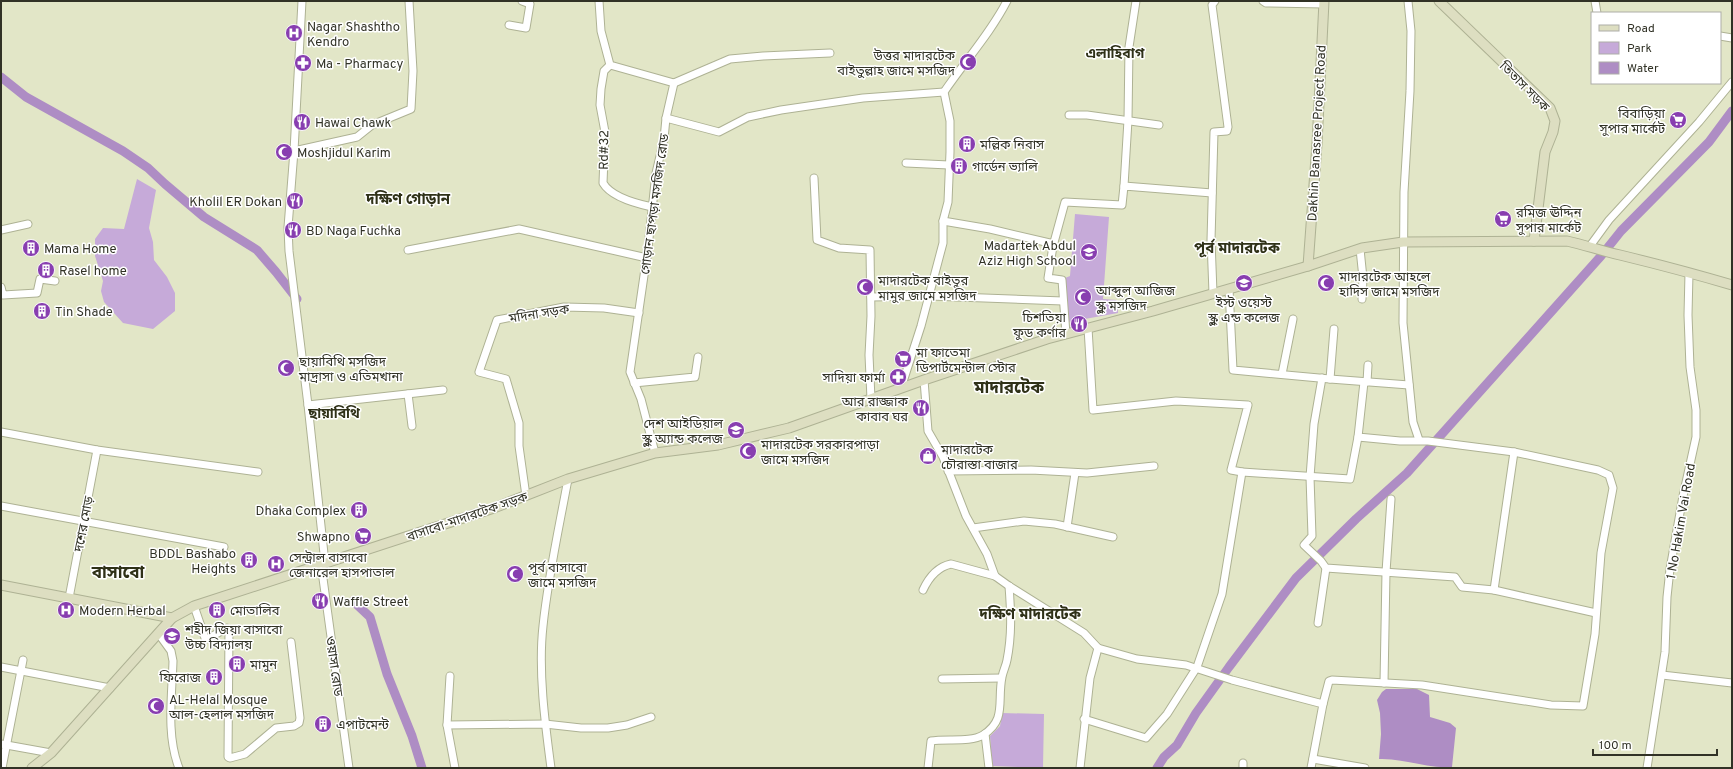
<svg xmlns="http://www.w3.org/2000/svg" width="1733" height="769" font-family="Overpass,'Noto Sans Bengali',sans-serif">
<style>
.green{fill:#c6aad9}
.water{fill:#ae8dc4}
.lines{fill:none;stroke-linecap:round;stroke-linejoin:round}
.canal{stroke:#ae8dc4;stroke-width:9}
.street-casing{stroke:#aeb294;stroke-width:9}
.secondary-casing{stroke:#aeb294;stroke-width:11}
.street{stroke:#fff;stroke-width:7}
.secondary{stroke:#dddec1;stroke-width:9}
.labels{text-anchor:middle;stroke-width:3;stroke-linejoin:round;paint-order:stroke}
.poi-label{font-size:13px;fill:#313226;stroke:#fff;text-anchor:start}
.street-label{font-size:13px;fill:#313226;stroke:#fff}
.neighbourhood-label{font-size:14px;font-weight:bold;fill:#2f3118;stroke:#fff}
.quarter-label{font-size:15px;font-weight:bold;fill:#2f3118;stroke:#fff}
.district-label{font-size:17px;font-weight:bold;fill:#2f3118;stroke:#fff}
</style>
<rect width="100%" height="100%" fill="#e2e6c7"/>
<!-- green -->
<g class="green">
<polygon points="137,179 156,190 149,228 153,242 154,260 167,277 175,293 175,311 153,329 123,323 104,302 101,291 103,281 95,256 95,239 103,228 124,229"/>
<polygon points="1075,214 1109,217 1103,299 1117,300 1118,313 1068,322 1065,278 1070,276"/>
<polygon points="1002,713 1044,714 1043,768 992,766 990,736 1000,726"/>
</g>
<!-- water -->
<path class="water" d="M1386,689h31l12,6 1,22 20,6 6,5 -4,39c-25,2 -48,-9 -73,-8l2,-25 -1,-21 -3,-13 5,-8z"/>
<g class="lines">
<!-- canal -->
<g class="canal">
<polyline points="1,77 26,97 123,151 148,168 165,184 204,217 257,250 276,272 297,299"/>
<polyline points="353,601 370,617 387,674 412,736 422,768"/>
<polyline points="1157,768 1164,757 1177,745 1196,713 1229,667 1296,578 1356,519 1407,473 1601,256 1621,231 1709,142 1732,111"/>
</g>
<!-- street casing -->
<g class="street-casing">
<g id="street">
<polyline points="302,1 294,151 288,227 289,251 308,405 325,563"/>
<polyline points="599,1 601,31 610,65 674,83 666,118 664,139 656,173 648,248 630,372 641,399 655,453"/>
<polyline points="1263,1 1266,3 1324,4"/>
<polyline points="1408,1 1411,31 1410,91 1404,192 1403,323 1413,422 1419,440"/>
<polyline points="1595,1 1597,13"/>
<polyline points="509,25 526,28 530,4 522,1"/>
<polyline points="1720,36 1732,38"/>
<path d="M610,65l-6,6 -3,18 -1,16 5,27 -2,51c8,14 35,21 49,24"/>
<polyline points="674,83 730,59 763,56 830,53"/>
<polyline points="1069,115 1087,115 1159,125"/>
<polyline points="666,118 719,132 748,117 781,110 863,98 944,92"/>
<polyline points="294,151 357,137 372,125 411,109 413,71 409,1"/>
<polyline points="906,163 949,165"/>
<polyline points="814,178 817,240 839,248 870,250 871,316 869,355 871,399"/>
<polyline points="1124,186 1128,120 1129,47 1136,1"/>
<polyline points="943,221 990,229 1054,244"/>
<polyline points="1,230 28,224"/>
<polyline points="1590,246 1609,220 1699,122 1732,82"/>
<polyline points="1360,249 1363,278 1362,299"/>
<polyline points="408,250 519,229 647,258"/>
<polyline points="1,287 3,295 37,293 40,279 55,281"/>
<polyline points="1229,289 1233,370 1330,379 1409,385"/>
<polyline points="1213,293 1211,240 1214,132 1227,131 1228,127 1212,5 1215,1"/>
<polyline points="871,297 930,296 1063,301"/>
<polyline points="1066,334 1062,280 1048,278 1053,246 1065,202 1122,205 1124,186 1212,193"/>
<polyline points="1282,374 1293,319"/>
<polyline points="1322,378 1314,424 1310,477 1312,536 1304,545 1321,561 1326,568 1455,577 1462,587 1494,590 1596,613"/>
<polyline points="1330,379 1334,329"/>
<polyline points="924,380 928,431 943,457 966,516 987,554 995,576 1009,586 1084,633 1098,648 1137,659 1186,665 1232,680 1323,704 1329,681 1332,680 1422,685 1551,705 1583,706 1595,634 1601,553 1613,488 1609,475 1598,470 1514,452 1428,441 1400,441 1358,437 1364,382"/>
<polyline points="1367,382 1368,365"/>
<polyline points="634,383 695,377 698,357"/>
<path d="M901,388l20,-62 22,-83v-22l5,-19 2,-50v-31l-6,-29c21,-31 46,-58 63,-91"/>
<polyline points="408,394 412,426"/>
<polyline points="308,405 443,390"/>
<polyline points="1,432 97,450 258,472"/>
<polyline points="948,471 1031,470 1087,473 1154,466"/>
<polyline points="1242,472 1350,479 1358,437"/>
<polyline points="526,496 519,446 519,423 506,379 479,372 497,320 564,307 604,308 639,313"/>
<polyline points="1,506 224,547"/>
<polyline points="1067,527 1075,473"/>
<polyline points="973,528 1024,521 1055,524 1113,537"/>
<polyline points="321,564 349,768"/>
<path d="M923,590c6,-13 14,-23 28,-26l44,12"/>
<polyline points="1494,590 1514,452"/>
<polyline points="69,598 97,450"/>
<polyline points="194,606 205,638 207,639 227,628 229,629 228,757 230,758 245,754 276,728 294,726 299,723 300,718 291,642"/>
<polyline points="1318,623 1326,568"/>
<path d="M158,633l13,18 2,10c-1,35 -7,74 6,107"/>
<polyline points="1,667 110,688"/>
<polyline points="1662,675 1732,683"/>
<polyline points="450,676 447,725 455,768"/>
<polyline points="942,679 1001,678"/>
<polyline points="1384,683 1386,572 1391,499"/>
<polyline points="1084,719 1146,738 1167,714 1197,667 1222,594 1242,472 1231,470 1248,405 1176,401 1093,410 1088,328"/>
<polyline points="447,725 545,724 581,728 608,728 627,725 651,717"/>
<polyline points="985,734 989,768"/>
<polyline points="1,744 51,753"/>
<polyline points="1313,759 1365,768"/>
<polyline points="1243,763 1243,768"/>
<polyline points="2,768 23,660"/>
<path d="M551,768c-6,-45 -13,-97 -8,-142 5,-49 16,-98 25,-147"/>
<path d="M928,768l3,-27c15,-3 39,2 52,-6 24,-15 14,-34 19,-58 1,-6 4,-11 5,-17 5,-25 4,-48 2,-74"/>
<polyline points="1080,768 1090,678 1098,648"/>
<polyline points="1311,768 1323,704"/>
<polyline points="1647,768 1665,652 1667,597 1670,569 1683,496 1696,437 1696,410 1690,367 1688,315 1689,273"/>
</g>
</g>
<!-- secondary casing -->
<g class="secondary-casing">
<g id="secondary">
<polyline points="1439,1 1550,108 1555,121 1553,132 1545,152 1534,241"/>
<polyline points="1308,266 1317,144 1324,1"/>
<path d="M1,585l171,33 22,-12 300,-98 74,-29 87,-26 63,-8 71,-17 135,-48 123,-41 106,-28 155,-45 54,-18 41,-6 164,-1c18,4 35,10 53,14 37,9 75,19 112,30"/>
<polyline points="32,768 51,753 172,618"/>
</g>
</g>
<!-- street -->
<use href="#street" class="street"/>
<!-- secondary -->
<use href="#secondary" class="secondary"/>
</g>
<!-- icons -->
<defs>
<g id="hospital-disc" transform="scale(0.9)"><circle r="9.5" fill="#883eb0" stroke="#fff"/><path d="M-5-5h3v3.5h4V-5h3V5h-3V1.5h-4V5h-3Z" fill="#fff"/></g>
<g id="mosque-disc" transform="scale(0.9)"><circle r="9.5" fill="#883eb0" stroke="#fff"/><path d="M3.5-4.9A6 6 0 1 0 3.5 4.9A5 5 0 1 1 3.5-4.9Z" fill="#fff"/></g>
<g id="pharmacy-disc" transform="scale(0.9)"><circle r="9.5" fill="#883eb0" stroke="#fff"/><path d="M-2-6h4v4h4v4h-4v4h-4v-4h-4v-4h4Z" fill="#fff"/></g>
<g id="supermarket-disc" transform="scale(0.9)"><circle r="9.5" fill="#883eb0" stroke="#fff"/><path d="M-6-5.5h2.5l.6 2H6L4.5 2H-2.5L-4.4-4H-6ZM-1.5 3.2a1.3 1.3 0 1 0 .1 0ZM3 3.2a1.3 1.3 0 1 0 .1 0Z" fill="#fff"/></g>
<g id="restaurant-disc" transform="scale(0.9)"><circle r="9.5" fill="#883eb0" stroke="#fff"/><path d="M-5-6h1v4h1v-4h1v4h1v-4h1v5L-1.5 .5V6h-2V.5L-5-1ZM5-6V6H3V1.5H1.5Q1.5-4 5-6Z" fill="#fff"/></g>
<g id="building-disc" transform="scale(0.9)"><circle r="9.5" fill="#883eb0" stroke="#fff"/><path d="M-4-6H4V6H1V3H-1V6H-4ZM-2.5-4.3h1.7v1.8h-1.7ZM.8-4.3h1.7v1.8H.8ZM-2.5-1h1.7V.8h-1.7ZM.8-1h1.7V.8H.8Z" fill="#fff"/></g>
<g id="school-disc" transform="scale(0.9)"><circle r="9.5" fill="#883eb0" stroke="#fff"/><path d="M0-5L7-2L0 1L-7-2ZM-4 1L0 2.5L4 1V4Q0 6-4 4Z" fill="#fff"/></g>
<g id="shop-disc" transform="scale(0.9)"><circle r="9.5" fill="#883eb0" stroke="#fff"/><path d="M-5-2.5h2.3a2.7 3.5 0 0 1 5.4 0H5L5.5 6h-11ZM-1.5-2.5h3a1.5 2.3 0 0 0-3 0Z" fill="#fff"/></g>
</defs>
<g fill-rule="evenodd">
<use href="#hospital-disc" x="294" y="33"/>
<use href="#mosque-disc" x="968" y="62"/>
<use href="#pharmacy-disc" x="303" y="63"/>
<use href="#supermarket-disc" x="1678" y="120"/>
<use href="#restaurant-disc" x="302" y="122"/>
<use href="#building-disc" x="967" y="144"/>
<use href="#mosque-disc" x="284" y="152"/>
<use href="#building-disc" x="959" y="166"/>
<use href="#restaurant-disc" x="295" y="201"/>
<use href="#supermarket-disc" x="1503" y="219"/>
<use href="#restaurant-disc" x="293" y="230"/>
<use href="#building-disc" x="31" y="248"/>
<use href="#school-disc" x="1089" y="252"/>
<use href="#building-disc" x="46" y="270"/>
<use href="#school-disc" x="1244" y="283"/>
<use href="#mosque-disc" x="1326" y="283"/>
<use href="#mosque-disc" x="865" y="287"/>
<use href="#mosque-disc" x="1083" y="297"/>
<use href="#building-disc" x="42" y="311"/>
<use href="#restaurant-disc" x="1079" y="324"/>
<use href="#supermarket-disc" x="903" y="359"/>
<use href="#mosque-disc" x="286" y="368"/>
<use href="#pharmacy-disc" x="898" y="377"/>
<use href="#restaurant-disc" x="921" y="408"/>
<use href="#school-disc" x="736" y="430"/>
<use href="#mosque-disc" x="748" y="451"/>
<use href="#shop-disc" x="928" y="456"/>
<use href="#building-disc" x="359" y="510"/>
<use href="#supermarket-disc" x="363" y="536"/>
<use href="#building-disc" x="249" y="560"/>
<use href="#hospital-disc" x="276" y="564"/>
<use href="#mosque-disc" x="515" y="574"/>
<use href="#restaurant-disc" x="320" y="601"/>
<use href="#hospital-disc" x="66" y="610"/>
<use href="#building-disc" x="217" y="610"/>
<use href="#school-disc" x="172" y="636"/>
<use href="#building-disc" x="237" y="664"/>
<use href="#building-disc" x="214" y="677"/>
<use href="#mosque-disc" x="156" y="706"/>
<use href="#building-disc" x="323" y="724"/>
</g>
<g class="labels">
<!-- poi labels -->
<g class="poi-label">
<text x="307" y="31">Nagar Shashtho<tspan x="307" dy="15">Kendro</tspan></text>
<text x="955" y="60" text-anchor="end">উত্তর মাদারটেক<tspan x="955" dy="15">বাইতুল্লাহ জামে মসজিদ</tspan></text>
<text x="316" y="68">Ma - Pharmacy</text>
<text x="1665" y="118" text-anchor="end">বিবাড়িয়া<tspan x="1665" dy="15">সুপার মার্কেট</tspan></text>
<text x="315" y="127">Hawai Chawk</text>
<text x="980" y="149">মল্লিক নিবাস</text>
<text x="297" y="157">Moshjidul Karim</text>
<text x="972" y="171">গার্ডেন ভ্যালি</text>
<text x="282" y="206" text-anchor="end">Kholil ER Dokan</text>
<text x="1516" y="217">রমিজ ঊদ্দিন<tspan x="1516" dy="15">সুপার মার্কেট</tspan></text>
<text x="306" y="235">BD Naga Fuchka</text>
<text x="1076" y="250" text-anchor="end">Madartek Abdul<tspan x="1076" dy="15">Aziz High School</tspan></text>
<text x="44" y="253">Mama Home</text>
<text x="59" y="275">Rasel home</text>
<text x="1339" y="281">মাদারটেক আহলে<tspan x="1339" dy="15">হাদিস জামে মসজিদ</tspan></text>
<text x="878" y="285">মাদারটেক বাইতুর<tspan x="878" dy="15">মামুর জামে মসজিদ</tspan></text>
<text x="1096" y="295">আব্দুল আজিজ<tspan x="1096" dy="15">স্কুল মসজিদ</tspan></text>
<text x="1244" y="307" text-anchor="middle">ইস্ট ওয়েস্ট<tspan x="1244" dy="15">স্কুল এন্ড কলেজ</tspan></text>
<text x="55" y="316">Tin Shade</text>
<text x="1066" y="322" text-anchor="end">চিশতিয়া<tspan x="1066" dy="15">ফুড কর্ণার</tspan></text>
<text x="916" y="357">মা ফাতেমা<tspan x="916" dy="15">ডিপার্টমেন্টাল স্টোর</tspan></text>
<text x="299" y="366">ছায়াবিথি মসজিদ<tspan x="299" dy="15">মাদ্রাসা ও এতিমখানা</tspan></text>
<text x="885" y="382" text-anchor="end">সাদিয়া ফার্মা</text>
<text x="908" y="406" text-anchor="end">আর রাজ্জাক<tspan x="908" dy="15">কাবাব ঘর</tspan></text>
<text x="723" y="428" text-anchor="end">দেশ আইডিয়াল<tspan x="723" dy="15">স্কুল অ্যান্ড কলেজ</tspan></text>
<text x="761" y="449">মাদারটেক সরকারপাড়া<tspan x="761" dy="15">জামে মসজিদ</tspan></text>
<text x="941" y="454">মাদারটেক<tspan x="941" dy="15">চৌরাস্তা বাজার</tspan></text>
<text x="346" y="515" text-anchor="end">Dhaka Complex</text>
<text x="350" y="541" text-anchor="end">Shwapno</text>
<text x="236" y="558" text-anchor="end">BDDL Bashabo<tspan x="236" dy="15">Heights</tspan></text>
<text x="289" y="562">সেন্ট্রাল বাসাবো<tspan x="289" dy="15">জেনারেল হাসপাতাল</tspan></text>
<text x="528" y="572">পূর্ব বাসাবো<tspan x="528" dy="15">জামে মসজিদ</tspan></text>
<text x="333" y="606">Waffle Street</text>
<text x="79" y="615">Modern Herbal</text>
<text x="230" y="615">মোতালিব</text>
<text x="185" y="634">শহীদ জিয়া বাসাবো<tspan x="185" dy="15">উচ্চ বিদ্যালয়</tspan></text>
<text x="250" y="669">মামুন</text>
<text x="201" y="682" text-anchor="end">ফিরোজ</text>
<text x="169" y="704">AL-Helal Mosque<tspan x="169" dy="15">আল-হেলাল মসজিদ</tspan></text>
<text x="336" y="729">এপাটমেন্ট</text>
</g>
<!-- street labels -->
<g class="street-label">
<text transform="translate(1525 86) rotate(45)" y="5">তিতাস সড়ক</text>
<text transform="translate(1316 133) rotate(-87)" y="5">Dakhin Banasree Project Road</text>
<text transform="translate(603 150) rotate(-89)" y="5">Rd#32</text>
<text transform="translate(654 204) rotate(-82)" y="5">গোড়ান ছাপড়া মসজিদ রোড</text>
<text transform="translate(539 313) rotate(-9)" y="5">মদিনা সড়ক</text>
<text transform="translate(467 516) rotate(-19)" y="5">বাসাবো-মাদারটেক সড়ক</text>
<text transform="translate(1680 521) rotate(-80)" y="5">1 No Hakim Vai Road</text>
<text transform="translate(83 524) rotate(-79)" y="5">দশের মোড়</text>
<text transform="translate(335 666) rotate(82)" y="5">ওয়াসা রোড</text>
</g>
<!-- neighbourhood labels -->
<g class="neighbourhood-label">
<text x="1115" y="58">এলাহিবাগ</text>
<text x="334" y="418">ছায়াবিথি</text>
</g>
<!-- quarter labels -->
<g class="quarter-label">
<text x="408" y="204">দক্ষিণ গোড়ান</text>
<text x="1237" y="253">পূর্ব মাদারটেক</text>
<text x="1030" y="619">দক্ষিণ মাদারটেক</text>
</g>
<!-- district labels -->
<g class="district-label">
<text x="1009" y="393">মাদারটেক</text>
<text x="118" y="578">বাসাবো</text>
</g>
</g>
<!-- border -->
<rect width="1733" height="769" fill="none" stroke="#313226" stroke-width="4"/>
<!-- legend -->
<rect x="1591" y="12" width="130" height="72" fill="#ffffff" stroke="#adada8"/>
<rect x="1599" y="25" width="20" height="6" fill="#dddec1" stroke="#adada8"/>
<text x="1627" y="32" font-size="12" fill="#313226">Road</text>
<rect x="1599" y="42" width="20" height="12" fill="#c6aad9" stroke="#adada8"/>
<text x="1627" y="52" font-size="12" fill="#313226">Park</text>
<rect x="1599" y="62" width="20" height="12" fill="#ae8dc4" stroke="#adada8"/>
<text x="1627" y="72" font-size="12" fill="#313226">Water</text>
<!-- scale -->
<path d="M1593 749v6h124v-6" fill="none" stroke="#313226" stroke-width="2"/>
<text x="1599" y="749" font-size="12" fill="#313226" stroke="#ffffff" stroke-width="3" paint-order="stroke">100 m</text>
</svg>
